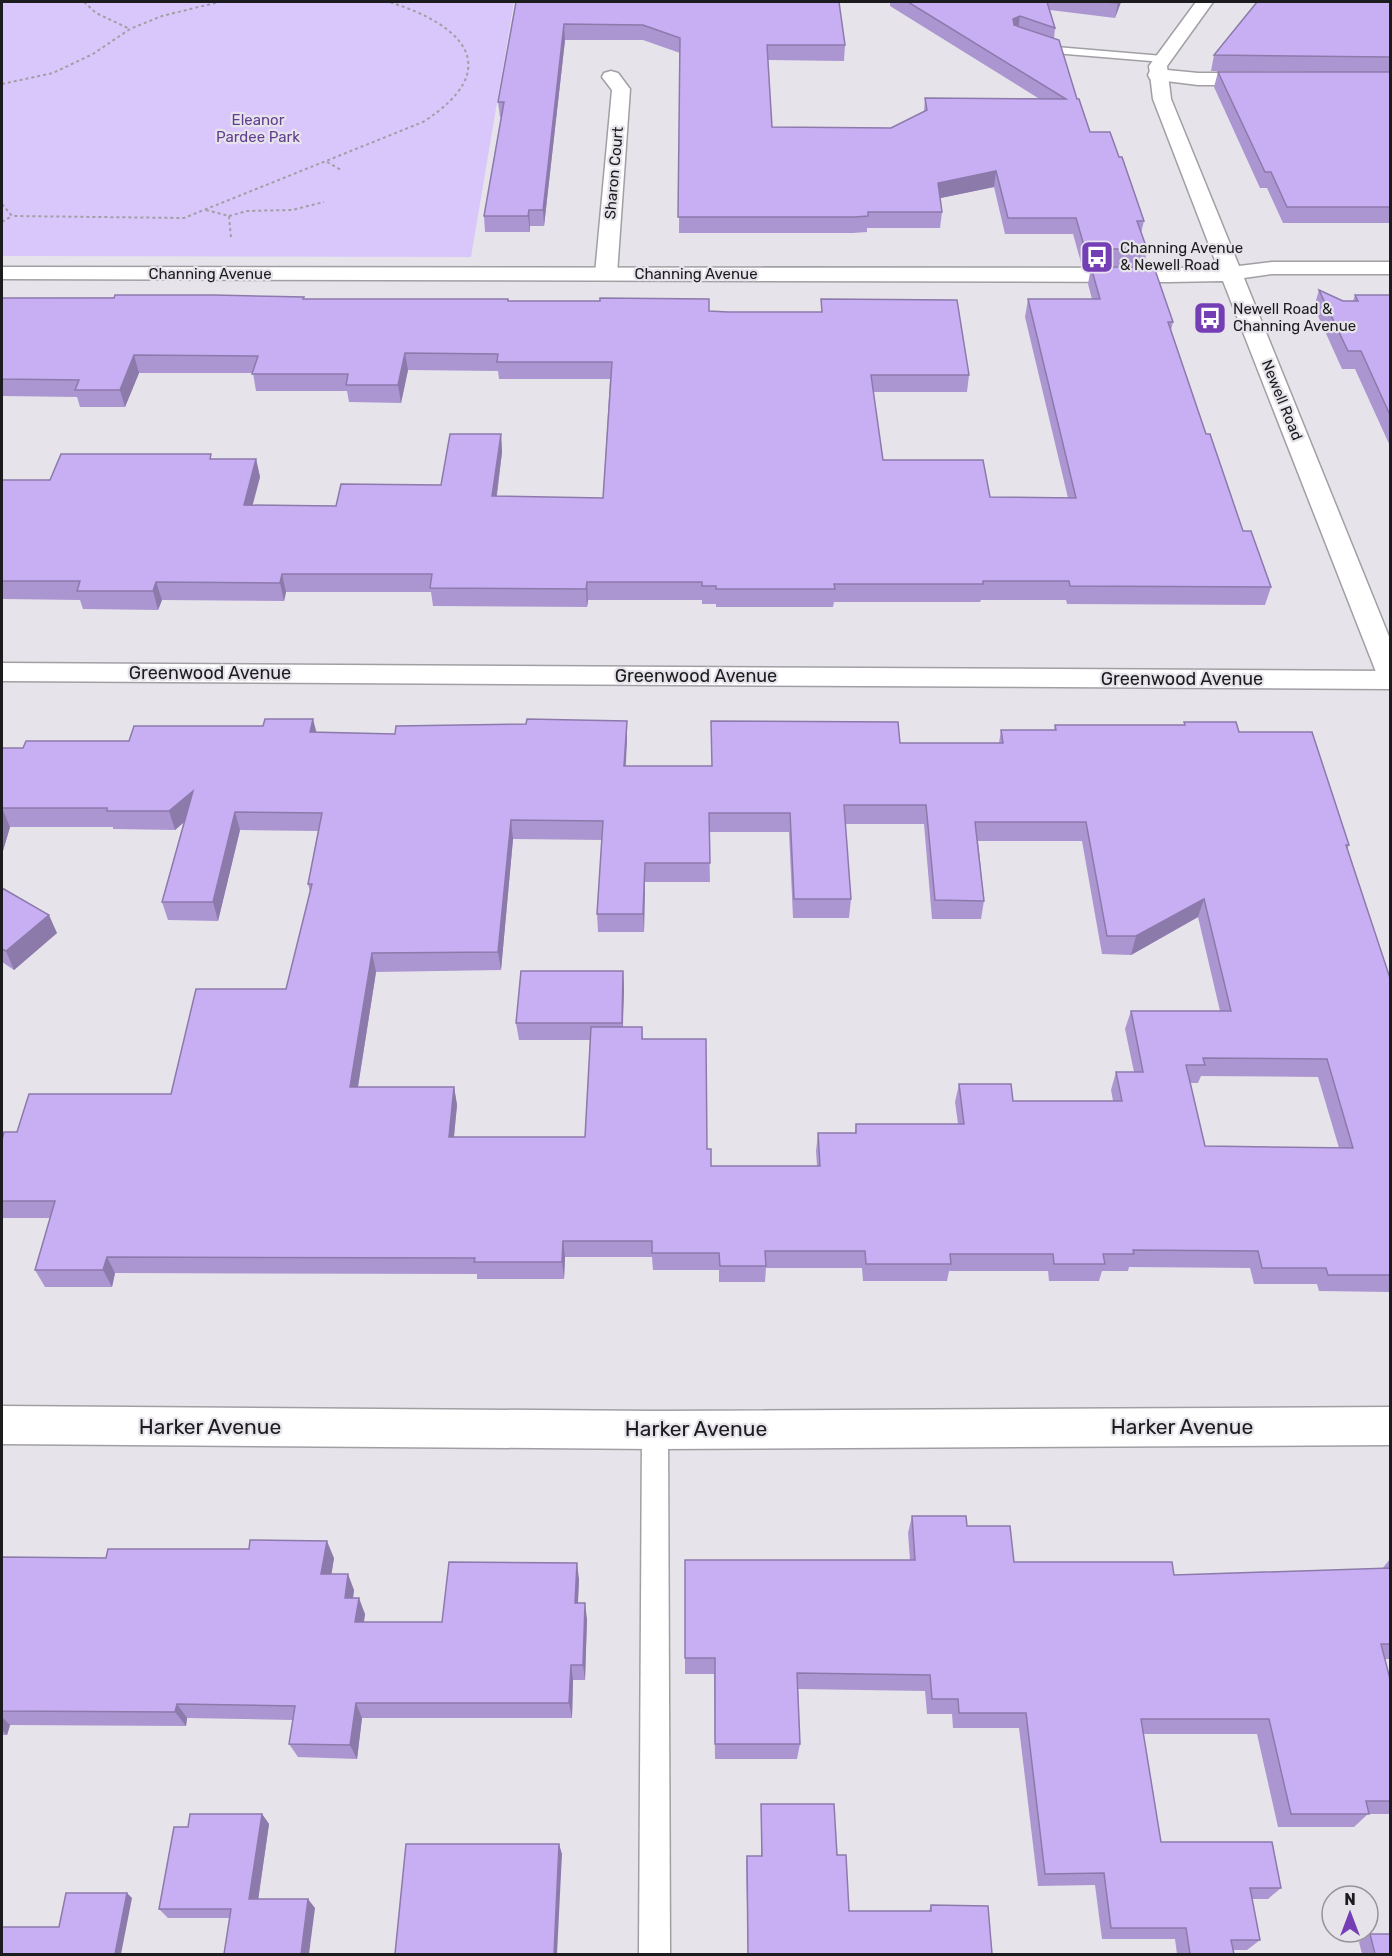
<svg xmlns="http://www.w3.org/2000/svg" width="1392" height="1956" font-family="Rubik,sans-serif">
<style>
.green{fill:#d9c7fc}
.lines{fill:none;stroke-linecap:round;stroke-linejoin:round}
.lane-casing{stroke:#a19fa4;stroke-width:3}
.street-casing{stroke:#a19fa4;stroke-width:3}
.secondary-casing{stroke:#a19fa4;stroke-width:3}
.path{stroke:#a19fa4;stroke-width:2;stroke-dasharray:3 3;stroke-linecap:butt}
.lane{fill:#fff;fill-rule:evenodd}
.street{fill:#fff;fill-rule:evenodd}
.secondary{fill:#fff;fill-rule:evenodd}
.wall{fill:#ac96d2;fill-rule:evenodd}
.shaded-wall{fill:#8c7aab}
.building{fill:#c8aff4;stroke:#8c7aab;stroke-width:1.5;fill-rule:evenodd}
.labels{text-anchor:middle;stroke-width:4.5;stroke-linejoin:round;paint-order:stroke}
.far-park-label{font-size:15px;fill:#613e8f;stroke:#e6e4ea}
.far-street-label{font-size:15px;fill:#1c1c1e;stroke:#e6e4ea}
.far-poi-label{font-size:15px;fill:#1c1c1e;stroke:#e6e4ea;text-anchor:start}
.street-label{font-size:18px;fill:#1c1c1e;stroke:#e6e4ea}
.near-street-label{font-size:21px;fill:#1c1c1e;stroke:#e6e4ea}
</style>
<rect width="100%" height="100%" fill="#e6e4ea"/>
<!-- green -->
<polygon class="green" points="2,2 514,2 471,257 2,256"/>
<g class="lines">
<!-- lane casing -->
<g class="lane-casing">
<g id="lane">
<polygon points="1036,40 1056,47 1163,56 1169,59 1163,62 1054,53 1032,45 1030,43"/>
<polygon points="655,1418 664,1422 668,1430 670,1954 639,1954 642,1430 646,1422"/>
</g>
</g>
<!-- street casing -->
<g class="street-casing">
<g id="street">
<polygon points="1157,69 1198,73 1260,73 1267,75 1269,79 1267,83 1260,85 1198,85 1150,79 1148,75 1150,71"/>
<polygon points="611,71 618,73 630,89 617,274 614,279 606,280 598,279 595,274 612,90 602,77 604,73"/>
<polygon points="2,663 1390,671 1390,689 2,681"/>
<polygon points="2,1406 655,1411 1390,1407 1390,1445 655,1449 2,1444"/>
</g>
</g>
<!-- secondary casing -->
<g class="secondary-casing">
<polygon id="secondary" points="1196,2 1213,2 1167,66 1171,99 1239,266 1272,262 1390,262 1390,274 1272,274 1244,278 1390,639 1390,681 1380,678 1376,672 1223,281 1170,282 2,279 2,267 1218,268 1153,99 1149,66"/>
</g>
<!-- path -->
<g class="path">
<polyline points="84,2 96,13 130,29"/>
<polyline points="2,84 53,73 93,54 130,29 162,16 219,2"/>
<polyline points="327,162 341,170"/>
<path d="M2,204l10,12 172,2 239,-96c84,-54 39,-98 -34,-120"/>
<polyline points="206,210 229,216 231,238"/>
<polyline points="229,216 247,211 292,210 324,202"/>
<polyline points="2,222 12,216"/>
</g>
<!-- lane -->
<use href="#lane" class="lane"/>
<!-- street -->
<use href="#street" class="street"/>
<!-- secondary -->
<use href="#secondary" class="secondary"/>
</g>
<!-- wall -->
<g class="wall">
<polygon points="516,2 845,45 844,61 768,60 772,127 891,128 924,112 925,98 1038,98 890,6 890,2 1121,2 1115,18 1050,10 1055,28 1054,39 1090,132 1119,157 1144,221 1141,233 1147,249 1144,266 1082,266 1073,234 1005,234 994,187 940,198 942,212 940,228 867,228 867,232 853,233 679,233 680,53 643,40 565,40 544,226 530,226 530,232 485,232 484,216 501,117 500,117 498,102"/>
<polygon points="1390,2 1390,223 1283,223 1267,188 1260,188 1214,87 1218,72 1326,72 1211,71 1214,55"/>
<polygon points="1091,267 1173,322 1171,330 1206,434 1243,531 1271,587 1265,605 1067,604 1066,600 981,600 980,602 834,602 833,607 716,607 716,604 702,604 702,600 588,600 587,607 433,606 431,592 286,592 284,601 162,600 158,610 83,609 80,600 2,599 2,480 50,480 213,459 256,459 260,477 252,505 336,506 441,485 501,434 502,452 497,496 603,498 610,379 499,379 498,371 408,370 401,403 349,402 347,391 256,391 253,373 139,373 125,407 80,407 77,397 2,396 2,298 304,297 304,299 509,301 728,312 821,312 821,299 969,375 967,392 873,392 883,460 990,497 1068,498 1025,317 1028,299 1092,299 1088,284"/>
<polygon points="1319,290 1343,301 1353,301 1355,295 1390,295 1390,446 1355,369 1342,369 1314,307"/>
<path d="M627,721v18l-1,27h86l188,-23h99l2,-13h53l1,-5h129v-3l55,10 110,113 -2,5 43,128v314l-71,-1 -2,-7h-63l-4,-16 -121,-1 -1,4h-26l-3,10h-50l-1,-10h-99l-2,10h-84l-1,-13h-96l-1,14h-46v-12h-66l-1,-13h-87l-1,22h-87v-5l-362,-1 -3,14h-67l-10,-17 15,-52h-48v-78l15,-8 154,-38 115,-105 24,-97 -2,-8 10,-53 -78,-1 -22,91 -50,-1 -6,-18 22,-80 -9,8 -62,-1v-2h-103l-8,27v-106h21l106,-7 187,-9 79,2 131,-10zM845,824h79l8,95h49l3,-18 -6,-60h104l20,113 29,1 67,-38 22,94h-89l-6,18 9,43h-18l-5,18 2,11h-100l-54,-17 -4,18 3,22h-102l-1,9h-37l-2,18 1,15h-106l-4,-17 -64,-110 -1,-12h-19l1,-38 -1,-18 -107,52 3,17h71l-5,97h-131l3,-32 -3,-18h-96l18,-115 125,-2 12,-131 89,1 -5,74 1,18h46l1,-50h65l-1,-50h80l4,86h56l2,-19zM1201,1076l117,1 21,71 -134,-2 -15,-63h8z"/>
<polygon points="2,888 57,933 14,970 2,962"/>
<polygon points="912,1516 967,1526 1014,1562 1174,1575 1382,1569 1390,1559 1390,1659 1385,1659 1390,1679 1390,1814 1368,1814 1354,1827 1278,1827 1257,1734 1143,1734 1161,1842 1281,1888 1268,1899 1252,1899 1260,1940 1247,1950 1233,1950 1234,1954 1177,1954 1175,1939 1102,1939 1095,1885 1038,1886 1019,1728 953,1728 952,1714 927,1714 925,1691 798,1689 800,1744 797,1759 715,1759 714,1674 685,1674 685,1560 910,1560 908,1533"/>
<polygon points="2,1557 106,1558 334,1558 331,1574 354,1590 353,1598 365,1614 364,1622 442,1622 579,1579 578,1603 587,1619 585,1680 573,1680 572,1718 362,1718 357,1759 298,1757 289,1744 293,1720 187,1718 186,1726 10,1725 7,1735 2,1735"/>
<polygon points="761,1804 837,1855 849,1911 929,1911 931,1905 992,1954 748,1954 746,1861 747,1856 761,1856"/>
<polygon points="262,1814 269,1824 258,1899 315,1908 229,1918 168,1918 159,1909 188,1827"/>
<polygon points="1370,1934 1390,1954 1362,1954 1359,1942"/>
</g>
<!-- shaded-wall -->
<g class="shaded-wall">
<polygon points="1118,2 1121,2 1115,18 1118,3"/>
<polygon points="1020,16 1018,31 1011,34 1013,19"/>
<polygon points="564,24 565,40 544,226 543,210"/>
<polygon points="996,171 994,187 936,199 938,183"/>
<polygon points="529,210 530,226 530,232 528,216"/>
<polygon points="405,353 408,370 401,403 398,385"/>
<polygon points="134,355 139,373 125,407 120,390"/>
<polygon points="501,434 502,452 494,514 492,496"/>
<polygon points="256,459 260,477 248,523 244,505"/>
<polygon points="282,574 286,592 284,601 280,583"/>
<polygon points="156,582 162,600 158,610 153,591"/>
<polygon points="587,582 588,600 587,607 586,589"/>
<polygon points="313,719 318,738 310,732"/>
<polygon points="627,721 627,739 624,785 624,766"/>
<polygon points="193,791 199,809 175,830 169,811"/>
<polygon points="2,808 10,827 2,854"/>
<polygon points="235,812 240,830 218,921 213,902"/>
<polygon points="511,820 513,839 501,970 498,952"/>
<polygon points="645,863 645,882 644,932 643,914"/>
<polygon points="1204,899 1198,917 1131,955 1136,936"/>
<polygon points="49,915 57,933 14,970 6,951"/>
<polygon points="372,953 376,972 355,1105 350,1087"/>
<polygon points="623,971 624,989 622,1040 622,1023"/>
<polygon points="454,1087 457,1105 452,1155 449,1137"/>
<polygon points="563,1241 565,1257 564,1279 562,1262"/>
<polygon points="107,1257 115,1273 112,1287 103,1270"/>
<polygon points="327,1541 334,1558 329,1590 321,1574"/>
<polygon points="577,1563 579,1579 577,1619 575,1603"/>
<polygon points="348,1574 354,1590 351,1614 345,1598"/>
<polygon points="359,1598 365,1614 361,1638 355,1622"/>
<polygon points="585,1603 587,1619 585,1680 583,1665"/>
<polygon points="571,1665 573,1680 572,1718 569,1703"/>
<polygon points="356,1703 362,1718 357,1759 350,1745"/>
<polygon points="177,1704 187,1718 186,1726 175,1712"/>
<polygon points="2,1717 10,1725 7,1735 2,1730"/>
<polygon points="262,1814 269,1824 257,1908 249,1899"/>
<polygon points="559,1844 562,1854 557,1954 554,1954"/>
<polygon points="127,1893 132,1898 121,1954 115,1954"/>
<polygon points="308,1899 315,1908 309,1954 301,1954"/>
</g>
<!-- building -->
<g class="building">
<polygon points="516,2 839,2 845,45 767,45 772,127 891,128 927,110 925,98 1066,99 908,2 1047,2 1055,28 1020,16 1013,19 1014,25 1059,40 1077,99 1079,99 1090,132 1110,132 1119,157 1122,157 1144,221 1137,221 1147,249 1085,249 1076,218 1008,218 996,171 938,183 942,212 868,212 868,216 854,217 678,217 680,38 643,25 564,24 543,210 529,210 528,216 484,216 504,102 498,102"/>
<polygon points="1104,2 1118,2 1118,3"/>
<polygon points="1257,2 1390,2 1390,57 1214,55"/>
<polygon points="1218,72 1390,72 1390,207 1287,207 1271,172 1265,172"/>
<polygon points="1091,267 1154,267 1173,322 1168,322 1206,434 1210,434 1243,531 1251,531 1271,587 1070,586 1069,581 983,581 983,584 834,584 835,589 716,589 716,586 702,586 702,582 587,582 586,589 430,588 432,574 282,574 280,583 156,582 153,591 77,591 80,581 2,581 2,480 50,480 61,454 211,454 210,459 256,459 244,505 336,506 341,484 441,485 450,434 501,434 492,496 603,498 612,362 497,362 498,354 405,353 398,385 346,385 348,374 252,374 258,356 134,355 120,390 75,390 79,380 2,379 2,298 114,298 115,295 214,295 304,297 303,299 508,299 508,301 600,301 600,298 709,299 709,311 728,312 822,312 821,299 957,300 969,375 871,375 883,460 983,460 990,497 1076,498 1028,299 1100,299"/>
<polygon points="1319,290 1343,301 1358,301 1355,295 1390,295 1390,415 1361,351 1348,351"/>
<path d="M265,719h48l-3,13 85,2 1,-8 130,-2 1,-5 100,2 -3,45h88l-1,-45 187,1 2,21h103l-2,-13h55l-1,-5h130l-1,-3h52l3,10h73l37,113h-3l44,133v297h-62l-2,-7h-64l-4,-17 -125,-1 1,4h-31l2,10h-51l-1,-10h-103l1,10h-85l-1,-13h-100l1,15h-46l-1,-13h-67v-12h-89l-1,21h-88l1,-4 -368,-1 -4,13h-68l20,-69h-53v-61l2,-8h13l12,-38h142l25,-105h90l26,-105h-4l14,-71 -87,-1 -22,90h-51l31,-111 -24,20h-62v-3h-105v3v-63h21l3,-7h103l5,-15h129zM844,805h82l9,95 49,1 -9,-79h111l21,114h29l68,-37 27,112h-100l12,61h-27l6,29h-109l-2,-17h-52l5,40h-108v9h-38l2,33h-109v-17h-4l-1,-110h-64v-12h-51l-6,110h-136l5,-50h-104l22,-134 126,-1 13,-132 92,1 -6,93h46l2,-51h65l-1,-50h81l4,86h57zM1203,1058l124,1 26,89 -148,-2 -19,-81h19z"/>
<polygon points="2,888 49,915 6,951 2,949"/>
<polygon points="521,971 623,971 622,1023 516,1023"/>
<polygon points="912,1516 966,1516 967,1526 1010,1526 1014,1562 1172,1562 1174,1575 1390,1568 1390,1644 1381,1644 1390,1679 1390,1801 1366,1801 1369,1814 1291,1814 1269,1719 1141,1719 1161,1842 1272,1842 1281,1888 1250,1888 1260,1940 1231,1940 1234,1954 1190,1954 1186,1928 1111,1928 1104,1873 1045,1874 1026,1713 959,1713 958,1699 932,1699 930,1675 797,1673 800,1744 715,1744 715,1658 685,1658 685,1560 915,1560"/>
<polygon points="250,1540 327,1541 321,1574 348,1574 345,1598 359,1598 355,1622 442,1622 449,1562 577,1563 575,1603 585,1603 583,1665 571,1665 569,1703 356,1703 350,1745 289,1744 295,1706 177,1704 175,1712 2,1711 2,1557 106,1558 108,1549 249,1549"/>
<polygon points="761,1804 834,1804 837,1855 846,1855 849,1911 931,1911 931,1905 988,1906 992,1954 748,1954 747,1856 762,1856"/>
<polygon points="190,1814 262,1814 249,1899 308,1899 301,1954 224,1954 231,1909 159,1909 174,1827 188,1827"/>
<polygon points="406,1844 559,1844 554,1954 395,1954"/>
<polygon points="66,1893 127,1893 115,1954 2,1954 2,1927 59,1927"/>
<polygon points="1370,1934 1390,1934 1390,1954 1375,1954"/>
</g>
<!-- icons -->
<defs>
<g id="bus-square" transform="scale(1.725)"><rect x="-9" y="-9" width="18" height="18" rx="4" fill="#743eb4" stroke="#e6e4ea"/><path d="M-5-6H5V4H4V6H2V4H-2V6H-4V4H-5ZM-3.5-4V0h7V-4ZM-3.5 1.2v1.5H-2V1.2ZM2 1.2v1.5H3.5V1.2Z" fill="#fff"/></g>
</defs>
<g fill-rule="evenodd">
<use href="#bus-square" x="1097" y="257"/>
<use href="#bus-square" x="1210" y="318"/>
</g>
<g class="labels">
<!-- far-park labels -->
<g class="far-park-label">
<text x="258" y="125">Eleanor<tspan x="258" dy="17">Pardee Park</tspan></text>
</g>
<!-- far-street labels -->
<g class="far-street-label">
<text transform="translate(614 173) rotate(-85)" y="5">Sharon Court</text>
<text x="210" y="279">Channing Avenue</text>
<text x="696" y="279">Channing Avenue</text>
<text transform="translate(1282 400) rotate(68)" y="5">Newell Road</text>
</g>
<!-- far-poi labels -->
<g class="far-poi-label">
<text x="1120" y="253">Channing Avenue<tspan x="1120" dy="17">&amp; Newell Road</tspan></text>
<text x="1233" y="314">Newell Road &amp;<tspan x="1233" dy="17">Channing Avenue</tspan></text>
</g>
<!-- street labels -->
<g class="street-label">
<text x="210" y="679">Greenwood Avenue</text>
<text x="696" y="682">Greenwood Avenue</text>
<text x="1182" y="685">Greenwood Avenue</text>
</g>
<!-- near-street labels -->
<g class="near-street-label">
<text x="210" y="1434">Harker Avenue</text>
<text x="1182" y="1434">Harker Avenue</text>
<text x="696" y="1436">Harker Avenue</text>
</g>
</g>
<!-- border -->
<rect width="1392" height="1956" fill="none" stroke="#1c1c1e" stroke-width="6"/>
<!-- north arrow -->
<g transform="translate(1350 1914)"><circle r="28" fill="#e6e4ea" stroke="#959498" stroke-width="1.5"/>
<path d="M0-4.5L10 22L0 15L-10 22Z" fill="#743eb4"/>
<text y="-9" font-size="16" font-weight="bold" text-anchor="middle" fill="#1c1c1e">N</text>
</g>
</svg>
